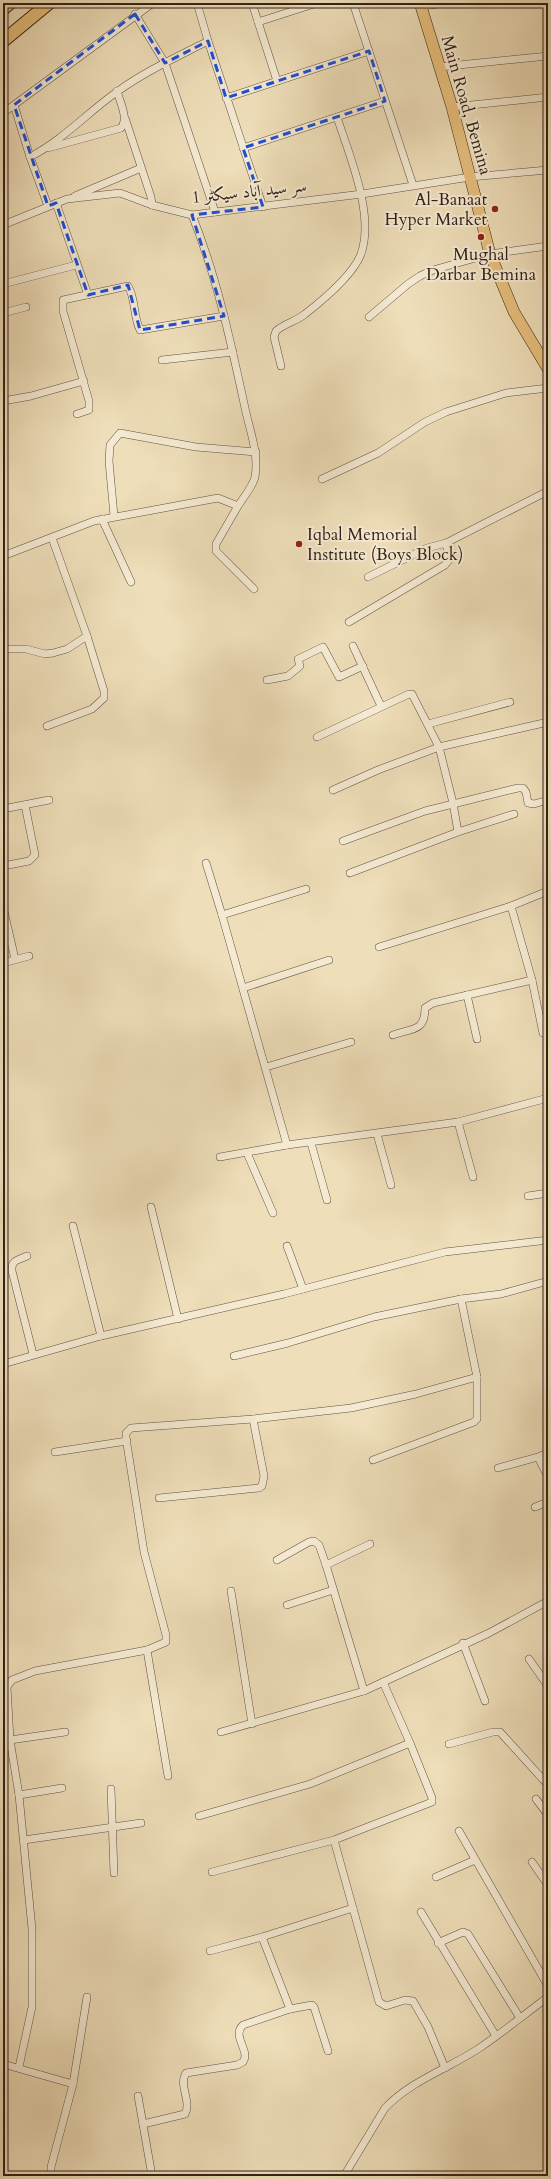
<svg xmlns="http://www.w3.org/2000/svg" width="551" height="2179" font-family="Cardo,Amiri,serif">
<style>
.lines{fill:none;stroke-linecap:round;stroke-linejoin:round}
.street-casing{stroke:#625040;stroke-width:8}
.primary-casing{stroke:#332017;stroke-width:12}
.highway-casing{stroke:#332017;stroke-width:14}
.street{stroke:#f4ead2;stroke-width:7}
.primary{stroke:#e7bf7c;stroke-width:11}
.highway{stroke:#e7bf7c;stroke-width:12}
.marked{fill:none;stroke:#1d4ed8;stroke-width:3;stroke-dasharray:8 5;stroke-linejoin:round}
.poi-dot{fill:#8f2418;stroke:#f4ead2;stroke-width:1.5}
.labels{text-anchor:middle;stroke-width:4;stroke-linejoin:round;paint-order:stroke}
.street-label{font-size:17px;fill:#332017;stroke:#f4ead2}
.poi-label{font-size:17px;fill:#332017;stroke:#f4ead2;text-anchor:end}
</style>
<rect width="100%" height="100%" fill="#eedeb9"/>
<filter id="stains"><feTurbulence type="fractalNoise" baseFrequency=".005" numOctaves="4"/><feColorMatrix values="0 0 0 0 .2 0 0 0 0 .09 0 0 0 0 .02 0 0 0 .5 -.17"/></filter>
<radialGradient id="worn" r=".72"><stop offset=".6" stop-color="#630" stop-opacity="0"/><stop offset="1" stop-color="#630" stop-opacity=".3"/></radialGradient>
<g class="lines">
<!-- street casing -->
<g class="street-casing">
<g id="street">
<polyline points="197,3 208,41 263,207"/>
<polyline points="252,3 277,81"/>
<polyline points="353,3 413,185"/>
<polyline points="421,6 448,3"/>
<polyline points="135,14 165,63 215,212"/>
<polyline points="258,22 317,3"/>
<polyline points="439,67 548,56"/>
<polyline points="226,98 369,51"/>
<polyline points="14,105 30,157 48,206"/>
<polyline points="452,107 548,97"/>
<polyline points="3,113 153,3"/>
<polyline points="125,118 151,197 152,205"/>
<path d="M48,148l73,-20c8,-9 -1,-26 -4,-37"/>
<polyline points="243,148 385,101"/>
<path d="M30,157c33,-17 58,-45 88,-66 28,-20 59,-34 90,-50"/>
<polyline points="75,196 141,168"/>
<polyline points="56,203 88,295"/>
<polyline points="3,225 67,199 120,193 152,205 192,215 362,194 470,177 548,170"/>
<polyline points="3,284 76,265"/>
<polyline points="3,313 26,307"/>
<polyline points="369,317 408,284 420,276 433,270 490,254 548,246"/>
<polyline points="162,360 233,352"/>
<path d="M281,366l-7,-29 2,-6c9,-8 21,-10 29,-17 18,-14 48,-39 56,-60 14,-40 -12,-99 -24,-137"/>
<polyline points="3,401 31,396 84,381"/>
<path d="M77,414l12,-4v-9l-26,-90v-11l65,-14c8,13 5,30 12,44l84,-14"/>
<polyline points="322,479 378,453 425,422 446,412 506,393 548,388"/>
<polyline points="238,506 216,544 216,551 254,589"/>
<polyline points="114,516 109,461 110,445 120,433 196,447 256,452"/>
<polyline points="102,519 131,582"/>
<path d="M3,556l91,-35 124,-23 20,8c5,-8 15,-20 17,-29 4,-24 -5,-45 -10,-69 -14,-65 -28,-131 -53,-193"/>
<polyline points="368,577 427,548 446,543 548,491"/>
<polyline points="349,622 445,565 449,560 446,543"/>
<polyline points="353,646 381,706"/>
<polyline points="3,649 26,649 45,654 53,653 67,649 87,636"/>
<polyline points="267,680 288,676 300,666 298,659 323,647 339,677 363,666"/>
<polyline points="428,724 510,702"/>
<polyline points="47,726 92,709 104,698 104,691 87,636 52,538"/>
<polyline points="317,737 409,694 412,694 439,747 453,803 458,832"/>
<polyline points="333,790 378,770 439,747 548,722"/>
<polyline points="3,809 49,800"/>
<polyline points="343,841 425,811 518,788 523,788 526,792 528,803 534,804 548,800"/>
<polyline points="206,863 222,915 306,889"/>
<polyline points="3,866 29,861 35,855 25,805"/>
<polyline points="350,873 458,832 514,814"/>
<polyline points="511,906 532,980 543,1033"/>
<polyline points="3,907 15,959"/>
<polyline points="222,915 287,1145"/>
<polyline points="379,947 511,906 548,891"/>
<polyline points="3,963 29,956"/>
<polyline points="243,988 329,960"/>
<polyline points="467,995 477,1039"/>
<path d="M393,1035c19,-7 32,-3 32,-27l8,-5 99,-23"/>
<polyline points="266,1067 351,1042"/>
<polyline points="458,1122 473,1177"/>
<polyline points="377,1134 391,1185"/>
<polyline points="311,1143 327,1200"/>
<polyline points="247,1153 273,1213"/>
<polyline points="220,1157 287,1145 458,1122 548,1098"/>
<polyline points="528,1196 548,1193"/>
<polyline points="151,1207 178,1319"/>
<polyline points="73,1226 101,1336"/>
<polyline points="287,1246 303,1289"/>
<path d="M27,1256c-9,4 -16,4 -15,15l21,83"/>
<polyline points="234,1356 288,1343 374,1317 461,1299 501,1294 548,1281"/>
<polyline points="3,1364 101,1336 284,1294 445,1252 548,1240"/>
<polyline points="55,1452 127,1441"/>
<polyline points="538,1457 548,1453"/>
<polyline points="373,1460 474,1422 477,1419 477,1377 461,1299"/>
<polyline points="498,1468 538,1457 548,1477"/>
<polyline points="159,1498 259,1488 262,1486 264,1476 253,1419"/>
<polyline points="535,1507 548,1502"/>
<polyline points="277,1560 309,1542 314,1541 319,1545 326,1565 364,1691"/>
<polyline points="326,1565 370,1544"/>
<polyline points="231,1591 252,1724"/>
<polyline points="287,1605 333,1590"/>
<polyline points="463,1643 485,1701"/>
<polyline points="147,1650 168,1776"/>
<polyline points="529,1659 548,1686"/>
<polyline points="65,1732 10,1740 7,1687 12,1680 35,1671 147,1650 166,1642 166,1635 144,1552 126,1438 126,1433 131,1428 253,1419 351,1408 416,1394 477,1377"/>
<polyline points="221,1732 364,1691 489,1633 548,1601"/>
<polyline points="3,1741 10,1740 19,1795 32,1929 32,2007 19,2067"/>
<polyline points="449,1744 493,1732 500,1732 548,1785"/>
<polyline points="111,1789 114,1873"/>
<polyline points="19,1795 62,1788"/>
<polyline points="536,1799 548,1815"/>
<polyline points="199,1816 310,1784 410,1743"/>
<polyline points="459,1831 548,1986"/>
<polyline points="24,1840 141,1823"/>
<polyline points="334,1840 379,2002 386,2006 405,2000 413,2001 428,2027 445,2068"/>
<polyline points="532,1862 548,1885"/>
<polyline points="212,1872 334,1840 432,1802 432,1798 410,1743 383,1682"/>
<polyline points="436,1877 475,1860"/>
<polyline points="421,1912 496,2036"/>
<polyline points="262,1937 290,2009"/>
<polyline points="438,1943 463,1932 468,1934 520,2018"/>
<polyline points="210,1951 262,1937 353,1908"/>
<polyline points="3,2064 73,2084"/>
<polyline points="138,2096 152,2176"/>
<path d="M143,2124l42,-10c7,-13 -7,-29 1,-41l51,-8 6,-3c8,-11 -12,-26 0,-37l47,-16 22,-4 2,2 14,44"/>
<polyline points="51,2176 51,2167 73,2084 87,1997"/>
<path d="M344,2176l41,-68c26,-27 62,-39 93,-59 24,-16 47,-35 70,-52"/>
</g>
</g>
<!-- primary casing -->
<g class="primary-casing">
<polyline id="primary" points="420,3 452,107 490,254 514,312 548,369"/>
</g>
<!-- highway casing -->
<g class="highway-casing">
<g id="highway">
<polyline points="3,9 10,3"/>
<polyline points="3,41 49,3"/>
</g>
</g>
<!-- street -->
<use href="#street" class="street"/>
<!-- primary -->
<use href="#primary" class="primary"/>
<!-- highway -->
<use href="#highway" class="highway"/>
</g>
<!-- marked area -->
<path class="marked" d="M135,14l30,49 43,-22 18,57 143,-47 16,50 -142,47 20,59 -71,8 32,101 -84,14 -12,-45 -40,10 -32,-92 -8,3 -34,-101z"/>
<!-- markers -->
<g class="poi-dot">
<circle cx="495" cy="209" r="4"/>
<circle cx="481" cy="237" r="4"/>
<circle cx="299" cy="544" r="4"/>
</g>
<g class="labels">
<!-- street labels -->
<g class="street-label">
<text transform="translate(467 105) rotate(74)" y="6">Main Road, Bemina</text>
<text transform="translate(249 191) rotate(-6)" y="6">سر سید آباد سیکٹر 1</text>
</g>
<!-- poi labels -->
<g class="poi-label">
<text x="487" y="205">Al-Banaat<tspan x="487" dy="20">Hyper Market</tspan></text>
<text x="481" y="260" text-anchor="middle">Mughal<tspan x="481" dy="20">Darbar Bemina</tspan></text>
<text x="307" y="540" text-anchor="start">Iqbal Memorial<tspan x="307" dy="20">Institute (Boys Block)</tspan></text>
</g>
</g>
<!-- margin -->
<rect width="551" height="2179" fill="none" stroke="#eedeb9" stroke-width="16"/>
<rect x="4" y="4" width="543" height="2171" fill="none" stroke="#332017" stroke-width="2"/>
<rect x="8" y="8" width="535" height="2163" fill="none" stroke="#332017"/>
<rect width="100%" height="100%" filter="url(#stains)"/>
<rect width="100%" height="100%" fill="url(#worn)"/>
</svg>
